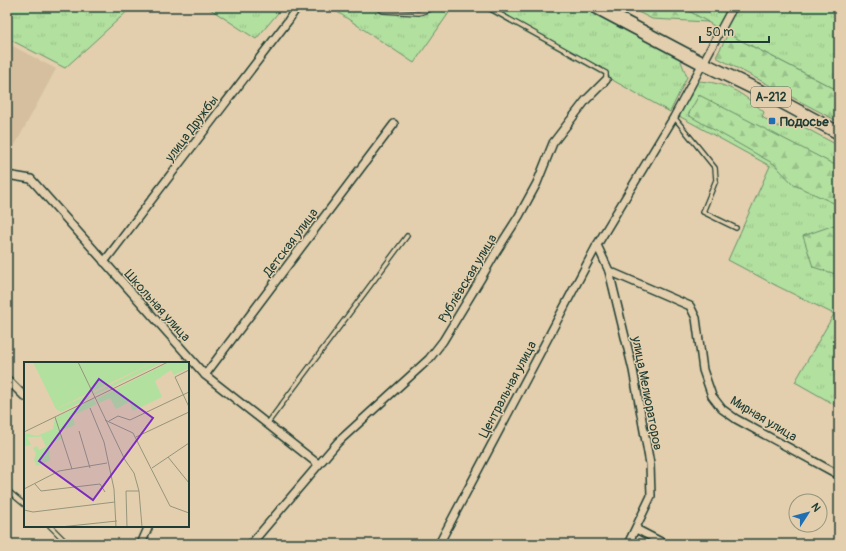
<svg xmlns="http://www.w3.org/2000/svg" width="846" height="551" font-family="Pangolin,sans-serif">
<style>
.built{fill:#d5bf9e}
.grass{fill:url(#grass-tufts);stroke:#688e6a}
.forest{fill:url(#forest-firs);stroke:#688e6a}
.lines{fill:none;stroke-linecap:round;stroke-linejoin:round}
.service-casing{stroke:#1f3d34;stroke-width:6}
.minor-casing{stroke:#1f3d34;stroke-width:10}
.trunk-casing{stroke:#1f3d34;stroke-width:15}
.service{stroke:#e3cfad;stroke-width:3.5}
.minor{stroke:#e3cfad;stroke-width:7}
.trunk{stroke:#e3cfad;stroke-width:12}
.poi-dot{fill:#1f6fb2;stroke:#e3cfad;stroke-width:1.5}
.labels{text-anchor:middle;stroke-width:3;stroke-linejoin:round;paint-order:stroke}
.shield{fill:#e3cfad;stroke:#5a6958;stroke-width:1}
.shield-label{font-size:12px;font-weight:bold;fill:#1f3d34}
.poi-label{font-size:13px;font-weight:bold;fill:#1f3d34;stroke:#e3cfad;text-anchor:start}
.street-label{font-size:13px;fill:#1f3d34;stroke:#e3cfad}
.inset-road{fill:none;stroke:#95957d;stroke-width:1}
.view{fill:#7b2cbf;fill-opacity:0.15;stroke:#7b2cbf;stroke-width:2}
.inset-edge{fill:none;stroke:#1f3d34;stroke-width:2}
</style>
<defs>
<pattern id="grass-tufts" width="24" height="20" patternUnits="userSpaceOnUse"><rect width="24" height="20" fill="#b2e09f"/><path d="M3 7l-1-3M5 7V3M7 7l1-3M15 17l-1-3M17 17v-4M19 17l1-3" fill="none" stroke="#99c18a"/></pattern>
<pattern id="forest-firs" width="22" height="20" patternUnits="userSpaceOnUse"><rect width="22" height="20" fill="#b2e09f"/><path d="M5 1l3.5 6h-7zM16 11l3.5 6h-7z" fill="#99c18a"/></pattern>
</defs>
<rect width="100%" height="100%" fill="#e3cfad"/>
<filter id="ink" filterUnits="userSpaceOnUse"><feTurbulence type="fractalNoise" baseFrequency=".025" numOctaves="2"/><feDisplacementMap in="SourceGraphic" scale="8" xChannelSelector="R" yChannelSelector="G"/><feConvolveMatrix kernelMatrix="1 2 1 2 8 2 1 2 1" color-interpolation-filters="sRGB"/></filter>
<g filter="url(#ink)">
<!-- built -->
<polygon class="built" points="7,43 56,69 7,160"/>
<!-- grass -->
<g class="grass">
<polygon points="7,7 132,7 65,68 7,38"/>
<polygon points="207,7 283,7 256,39"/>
<polygon points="330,7 453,7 414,63"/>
<polygon points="481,7 586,7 680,59 687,77 670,112"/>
<polygon points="682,7 839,7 839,91 728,34"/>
<path d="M696,81c30,1 45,11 68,31l-2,5 17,10 2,-7 21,6 37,20v261l-44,-25 39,-68 -57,-28 -49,-26 42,-94 -91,-50z"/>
</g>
<!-- forest -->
<g class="forest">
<polygon points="628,7 682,7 708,22 652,19"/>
<polygon points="728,34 839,91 839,122 716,57"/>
<polygon points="699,95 839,167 839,275 813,267 803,236 837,224 836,204 794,185 774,164 688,115"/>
</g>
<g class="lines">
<!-- service casing -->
<g class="service-casing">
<g id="service">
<polyline points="377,7 383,11 419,13 436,7"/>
<polyline points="487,7 606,73 606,80"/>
<polyline points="674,117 715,168 716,180 703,212 736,228"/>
<polyline points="267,424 407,236"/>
<polyline points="7,490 25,505"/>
<polyline points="50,526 68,544"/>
</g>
</g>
<!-- minor casing -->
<g class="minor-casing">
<g id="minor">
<polyline points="7,175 31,179 205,375 318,464"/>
<polyline points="597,245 609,271 633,370 650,464 651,496 628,544"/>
<polyline points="104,262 288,21 297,7"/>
<polyline points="609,271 690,306 696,318 703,370 712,396 722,409 736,419 839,475"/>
<polyline points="205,375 394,124"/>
<polyline points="7,379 25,397"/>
<polyline points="636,529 665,544"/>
<polyline points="141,544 148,528 147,526"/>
<polyline points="251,544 338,442 429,359 443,341 480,280 496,252 519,216 537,183 553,143 586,100 606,80"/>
<polyline points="439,544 597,245 674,117 733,7"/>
</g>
</g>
<!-- trunk casing -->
<g class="trunk-casing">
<polyline id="trunk" points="596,7 702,63 776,99 839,133"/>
</g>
<!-- service -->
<use href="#service" class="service"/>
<!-- minor -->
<use href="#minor" class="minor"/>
<!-- trunk -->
<use href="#trunk" class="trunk"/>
</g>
</g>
<!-- markers -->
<rect class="poi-dot" x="768" y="117" width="8" height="8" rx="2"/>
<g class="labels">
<!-- shield labels -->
<rect class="shield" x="751" y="87" width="40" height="20" rx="3"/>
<g class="shield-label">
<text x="771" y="101">А-212</text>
</g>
<!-- poi labels -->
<g class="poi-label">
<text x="780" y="126">Подосье</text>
</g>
<!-- street labels -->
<g class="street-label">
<text transform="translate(191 128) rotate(-53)" y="5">улица Дружбы</text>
<text transform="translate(290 242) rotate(-53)" y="5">Детская улица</text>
<text transform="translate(467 278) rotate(-59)" y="5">Рублёвская улица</text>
<text transform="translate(158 305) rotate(48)" y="5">Школьная улица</text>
<text transform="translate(507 389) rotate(-62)" y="5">Центральная улица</text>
<text transform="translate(648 393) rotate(79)" y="5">улица Мелиораторов</text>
<text transform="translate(764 418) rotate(31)" y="5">Мирная улица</text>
</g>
</g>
<!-- overview -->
<g transform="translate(24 362)">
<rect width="165" height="165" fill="#e3cfad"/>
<path d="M9,0h121l-98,47zM146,0h19v6l-15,7 -3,-5 -16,11 7,16 -29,14 -4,-9 -13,7 -6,-11 -11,5 -3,-4zM69,37l4,5 -25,12 3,9 -16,6 2,8 -12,5 1,16 -13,6 -3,-6 2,-7 -3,-5 4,-2 2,4 7,-3 -5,-11 -3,1h-11l4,8 -7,1v-13l13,3 16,-7 2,-11z" fill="#b2e09f"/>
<path d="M130,0h10l-69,33 -1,-2zM152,0h13v2l-15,8 -3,-4 -47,22 1,9 -2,2 -4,-1 -1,-6 -19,8 -1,-2zM67,32l-4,5 -26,13 -5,-3z" fill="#b2e09f"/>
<path class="inset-road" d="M54,0l47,98 9,13 5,18 3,36M165,8l-14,7 14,30M66,46l14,34 10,47 2,38M31,55l17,52M81,58l28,13 37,73 19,7M85,59l9,-5 12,4 59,-28M55,69l11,37M0,70l144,-70M112,75l53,-25M144,95l21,26M128,106l37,-25M11,122l6,7 59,-7 5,8M0,127l35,-18 48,-8M0,148l9,2 82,-10M36,165l57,-6M103,165l-1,-36h13"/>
<path class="view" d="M75,17l54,39 -60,82 -54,-39z"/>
<rect width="165" height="165" class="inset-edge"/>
</g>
<!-- margin -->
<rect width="846" height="551" fill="none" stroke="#e3cfad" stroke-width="24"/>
<rect x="12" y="12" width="822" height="527" fill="none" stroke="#1f3d34" stroke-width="1.5" filter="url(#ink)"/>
<!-- north arrow -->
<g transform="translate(808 513) rotate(54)"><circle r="19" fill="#e3cfad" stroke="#95957d"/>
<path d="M0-3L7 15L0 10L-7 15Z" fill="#1f6fb2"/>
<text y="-6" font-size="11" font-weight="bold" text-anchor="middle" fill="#1f3d34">N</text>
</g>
<!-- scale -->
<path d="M700 36v6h69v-6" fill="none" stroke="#1f3d34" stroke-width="2"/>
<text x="706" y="36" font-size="12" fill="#1f3d34" stroke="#e3cfad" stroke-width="3" paint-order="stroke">50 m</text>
</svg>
